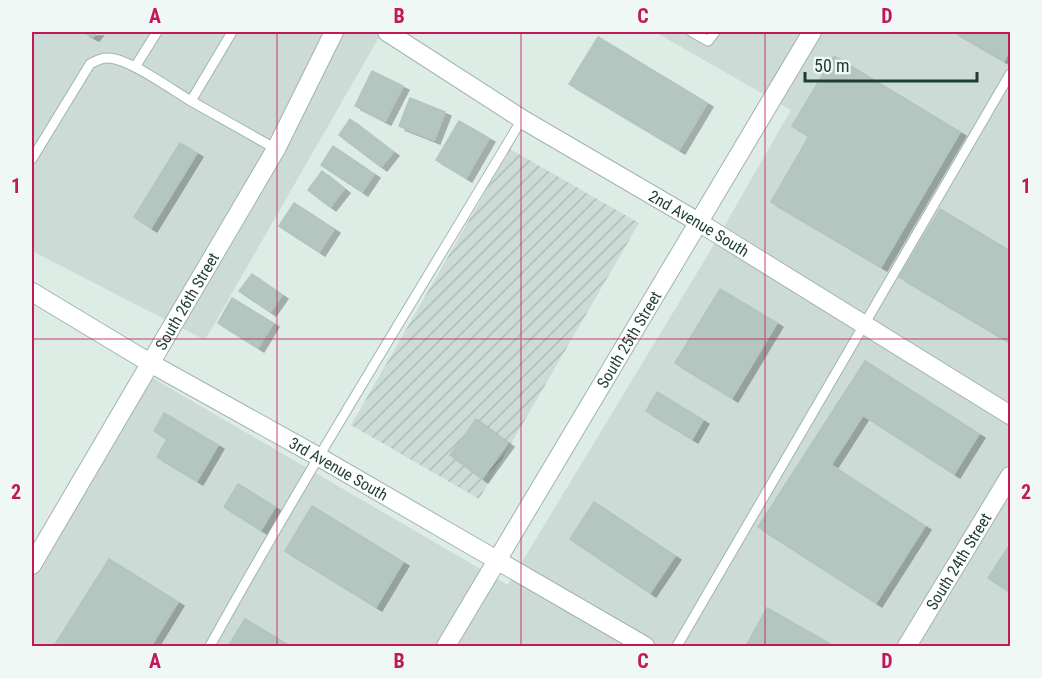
<svg xmlns="http://www.w3.org/2000/svg" width="1042" height="678" font-family="'Roboto Condensed',sans-serif">
<style>
.built{fill:#ccdbd5}
.industrial{fill:url(#industrial-furrows)}
.building{fill:#b3c6c0;stroke:#b0c6be;stroke-width:1.5;filter:url(#shadow)}
.lines{fill:none;stroke-linecap:round;stroke-linejoin:round}
.service-casing{stroke:#a1b4ae;stroke-width:11}
.minor-casing{stroke:#a1b4ae;stroke-width:20}
.tertiary-casing{stroke:#a1b4ae;stroke-width:20}
.service{stroke:#fff;stroke-width:9}
.minor{stroke:#fff;stroke-width:18}
.tertiary{stroke:#fff;stroke-width:18}
.grid{fill:none;stroke:#c2185b;stroke-width:1.5;stroke-opacity:0.55}
.labels{text-anchor:middle;stroke-width:5;stroke-linejoin:round;paint-order:stroke}
.street-label{font-size:16px;fill:#1e3d37;stroke:#eff8f4}
.neatline{fill:none;stroke:#c2185b;stroke-width:2}
.grid-label{font-size:20px;text-anchor:middle;font-weight:bold;fill:#c2185b}
</style>
<defs>
<pattern id="industrial-furrows" width="10" height="10" patternUnits="userSpaceOnUse" patternTransform="scale(1.5)"><rect width="10" height="10" fill="#ccdbd5"/><path d="M-1 1l2-2M0 10L10 0M9 11l2-2" fill="none" stroke="#afbdb7"/></pattern>
<filter id="shadow"><feDropShadow dx="6" dy="4" stdDeviation="0" flood-color="#0004"/></filter>
</defs>
<rect width="100%" height="100%" fill="#deece6"/>
<!-- built -->
<g class="built">
<polygon points="32,32 382,32 205,340 32,251"/>
<polygon points="655,32 1010,32 1010,646 32,646 32,565 144,373 508,585 706,258 791,110"/>
</g>
<!-- industrial -->
<polygon class="industrial" points="510,149 639,223 479,499 351,425"/>
<!-- building -->
<g class="building">
<polygon points="83,32 97,32 93,37"/>
<polygon points="954,32 1010,32 1010,49 1004,61"/>
<polygon points="598,37 707,103 679,150 569,84"/>
<polygon points="834,56 960,132 881,267 771,202 809,136 792,126"/>
<polygon points="372,71 403,86 385,121 355,106"/>
<polygon points="410,98 445,112 434,140 399,126"/>
<polygon points="350,119 393,152 381,167 339,135"/>
<polygon points="459,121 489,138 466,178 436,160"/>
<polygon points="180,143 197,153 151,228 134,217"/>
<polygon points="333,146 374,174 362,192 321,165"/>
<polygon points="322,171 344,189 330,207 308,190"/>
<polygon points="294,203 334,229 319,252 279,226"/>
<polygon points="940,209 1010,251 1010,338 1009,342 899,277"/>
<polygon points="252,274 282,295 270,312 239,291"/>
<polygon points="720,289 777,323 732,398 675,363"/>
<polygon points="232,298 273,323 258,348 218,323"/>
<polygon points="865,361 979,434 954,474 863,415 831,465 925,526 876,603 758,527"/>
<polygon points="657,392 703,420 692,439 646,411"/>
<polygon points="164,413 218,445 197,481 157,457 167,439 154,431"/>
<polygon points="476,419 508,443 482,479 450,455"/>
<polygon points="238,484 275,507 261,530 224,507"/>
<polygon points="594,502 675,556 650,593 570,539"/>
<polygon points="312,506 403,562 376,607 285,551"/>
<polygon points="1010,544 1010,592 988,578"/>
<polygon points="109,559 178,602 151,646 54,646"/>
<polygon points="767,608 832,645 831,646 752,646 747,644"/>
<polygon points="245,619 290,646 228,646"/>
</g>
<g class="lines">
<!-- service casing -->
<g class="service-casing">
<g id="service">
<polyline points="692,32 708,41 715,32"/>
<polyline points="135,67 157,32"/>
<polyline points="191,101 276,149"/>
<path d="M32,159l58,-95c6,-3 10,-6 17,-6 20,-1 65,32 84,43l41,-69"/>
<path d="M210,646c99,-179 208,-352 312,-527"/>
<polyline points="677,646 1010,74"/>
</g>
</g>
<!-- minor casing -->
<g class="minor-casing">
<g id="minor">
<path id="s1" d="M387,32l135,87 178,104 310,192"/>
<path id="s2" d="M32,292l118,71 169,94 326,189"/>
<path id="s3" d="M32,565l244,-416 58,-117"/>
<path id="s4" d="M907,646l103,-170"/>
</g>
</g>
<!-- tertiary casing -->
<g class="tertiary-casing">
<g id="tertiary">
<path id="s5" d="M446,646l366,-614"/>
</g>
</g>
<!-- service -->
<use href="#service" class="service"/>
<!-- minor -->
<use href="#minor" class="minor"/>
<!-- tertiary -->
<use href="#tertiary" class="tertiary"/>
</g>
<!-- grid -->
<path class="grid" d="M277,32v614M521,32v614M765,32v614M32,339h978"/>
<g class="labels">
<!-- street labels -->
<g class="street-label">
<text dy="6" stroke="none"><textPath href="#s1" startOffset="366">2nd Avenue South</textPath></text>
<text dy="6" stroke="none"><textPath href="#s3" startOffset="306">South 26th Street</textPath></text>
<text dy="6" stroke="none"><textPath href="#s5" startOffset="357">South 25th Street</textPath></text>
<text dy="6" stroke="none"><textPath href="#s2" startOffset="354">3rd Avenue South</textPath></text>
<text dy="6" stroke="none"><textPath href="#s4" startOffset="99">South 24th Street</textPath></text>
</g>
</g>
<!-- border -->
<rect width="1042" height="678" fill="none" stroke="#eff8f4" stroke-width="66"/>
<!-- scale -->
<path d="M805 72v9h172v-9" fill="none" stroke="#1e3d37" stroke-width="3"/>
<text x="814" y="72" font-size="18" fill="#1e3d37" stroke="#eff8f4" stroke-width="4.5" paint-order="stroke">50 m</text>
<rect x="33" y="33" width="976" height="612" class="neatline"/>
<g class="grid-label">
<text x="155" y="23">A</text>
<text x="399" y="23">B</text>
<text x="643" y="23">C</text>
<text x="887" y="23">D</text>
<text x="16" y="193">1</text>
<text x="1026" y="193">1</text>
<text x="16" y="499">2</text>
<text x="1026" y="499">2</text>
<text x="155" y="668">A</text>
<text x="399" y="668">B</text>
<text x="643" y="668">C</text>
<text x="887" y="668">D</text>
</g>
</svg>
